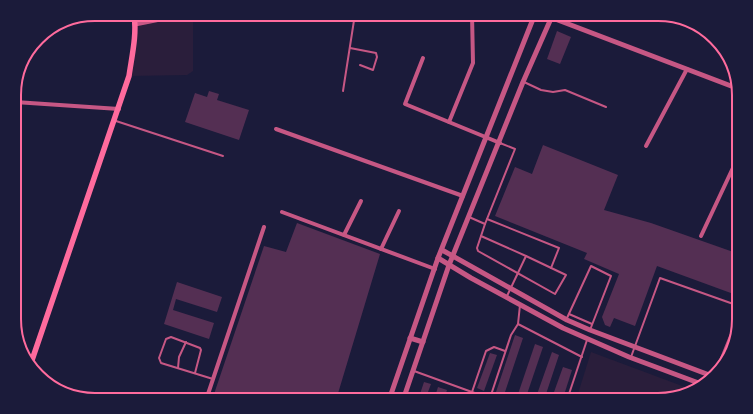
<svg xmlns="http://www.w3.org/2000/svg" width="753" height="414" font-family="Montserrat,sans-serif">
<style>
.green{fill:#2a1e3b}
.building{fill:#542f53}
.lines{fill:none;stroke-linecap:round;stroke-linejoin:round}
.service{stroke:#c65784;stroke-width:2}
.minor{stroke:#c65784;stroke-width:4}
.tertiary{stroke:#c65784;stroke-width:5}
.secondary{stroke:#ff6b9d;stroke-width:5.5}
.rim{fill:none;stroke:#ff6b9d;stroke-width:2}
</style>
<rect width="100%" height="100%" fill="#1b1b3a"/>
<!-- green -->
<g class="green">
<polygon points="189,14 193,14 193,71 187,75 129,76 135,24"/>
<polygon points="591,352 693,390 663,400 576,400"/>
</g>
<!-- building -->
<g class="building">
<polygon points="557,31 571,37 560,64 547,59"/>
<polygon points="209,91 219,94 217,100 249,110 239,140 185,122 195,93 207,97"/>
<polygon points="543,145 618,175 604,210 651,223 739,254 739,296 657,266 635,326 614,318 610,327 605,325 602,317 619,274 584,259 587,253 495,216 515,167 532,174"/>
<polygon points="297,223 380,254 336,400 212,400 264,246 286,252"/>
<polygon points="177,282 222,297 217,312 176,299 173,310 214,323 209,339 164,324"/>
<polygon points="515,335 523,338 503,398 495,395"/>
<polygon points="734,337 728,359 724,364"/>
<polygon points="535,344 543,347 525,400 516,400"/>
<polygon points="552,352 559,355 544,400 535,400"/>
<polygon points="490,353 497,355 484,391 477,388"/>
<polygon points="563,367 572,370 564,395 554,392"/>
<polygon points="424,382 431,384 425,400 418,400"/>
<polygon points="438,387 447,390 444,400 434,400"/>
<polygon points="456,393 464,395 463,400 454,400"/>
</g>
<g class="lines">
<!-- service -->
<g class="service">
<polyline points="350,48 376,53 377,57 373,70 360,65"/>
<polyline points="524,82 541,90 553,92 565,90 606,107"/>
<polyline points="343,91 355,14"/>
<polyline points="116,121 223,156"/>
<polyline points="469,217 485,224 515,149 500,143"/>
<polyline points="487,219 559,248 551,268"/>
<polyline points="485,224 481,236 526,256 507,296"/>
<polyline points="481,236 477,248 478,251 555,294 566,275 526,256"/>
<polyline points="520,305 518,324 582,357"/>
<polyline points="569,314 592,324"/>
<polyline points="567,318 591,266 611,276 590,330"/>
<polyline points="631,357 660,278 739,306"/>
<polyline points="178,368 179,357 186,342"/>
<polyline points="414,371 494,400"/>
<polyline points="195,373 201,350 200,348 171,337 166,339 159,358 161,363 213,379"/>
<polyline points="715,373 739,314"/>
<polyline points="472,392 486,351 494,347 505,351"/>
<polyline points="490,398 511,335 518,324"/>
<polyline points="567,400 587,340"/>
</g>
<!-- minor -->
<g class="minor">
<polyline points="423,58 405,104 500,143"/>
<polyline points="15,102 119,109"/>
<polyline points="449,122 473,63 472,14"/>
<polyline points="276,129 463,196"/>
<polyline points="646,146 687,69"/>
<polyline points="282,212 435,269"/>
<polyline points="344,235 361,201"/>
<polyline points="701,236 739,155"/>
<polyline points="381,249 399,211"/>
<polyline points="206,400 264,227"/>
</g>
<!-- tertiary -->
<g class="tertiary">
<polyline points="542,14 739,89"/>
<polyline points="135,24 185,14"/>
<polyline points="442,250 567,320 590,330 712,376"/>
<polyline points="438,258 471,278 563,328 629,357 704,385"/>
<polyline points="410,338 423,342"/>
<polyline points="389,400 438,258 535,14"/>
<polyline points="403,400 449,265 523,82 553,14"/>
</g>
<!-- secondary -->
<path class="secondary" d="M30,366l99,-290c3,-21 8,-41 5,-62"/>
</g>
<!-- crop -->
<path d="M0 0H753V414H0ZM95 21H658A74 74 0 0 1 732 95V319A74 74 0 0 1 658 393H95A74 74 0 0 1 21 319V95A74 74 0 0 1 95 21Z" fill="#1b1b3a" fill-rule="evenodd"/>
<path class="rim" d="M95 21H658A74 74 0 0 1 732 95V319A74 74 0 0 1 658 393H95A74 74 0 0 1 21 319V95A74 74 0 0 1 95 21Z"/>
</svg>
